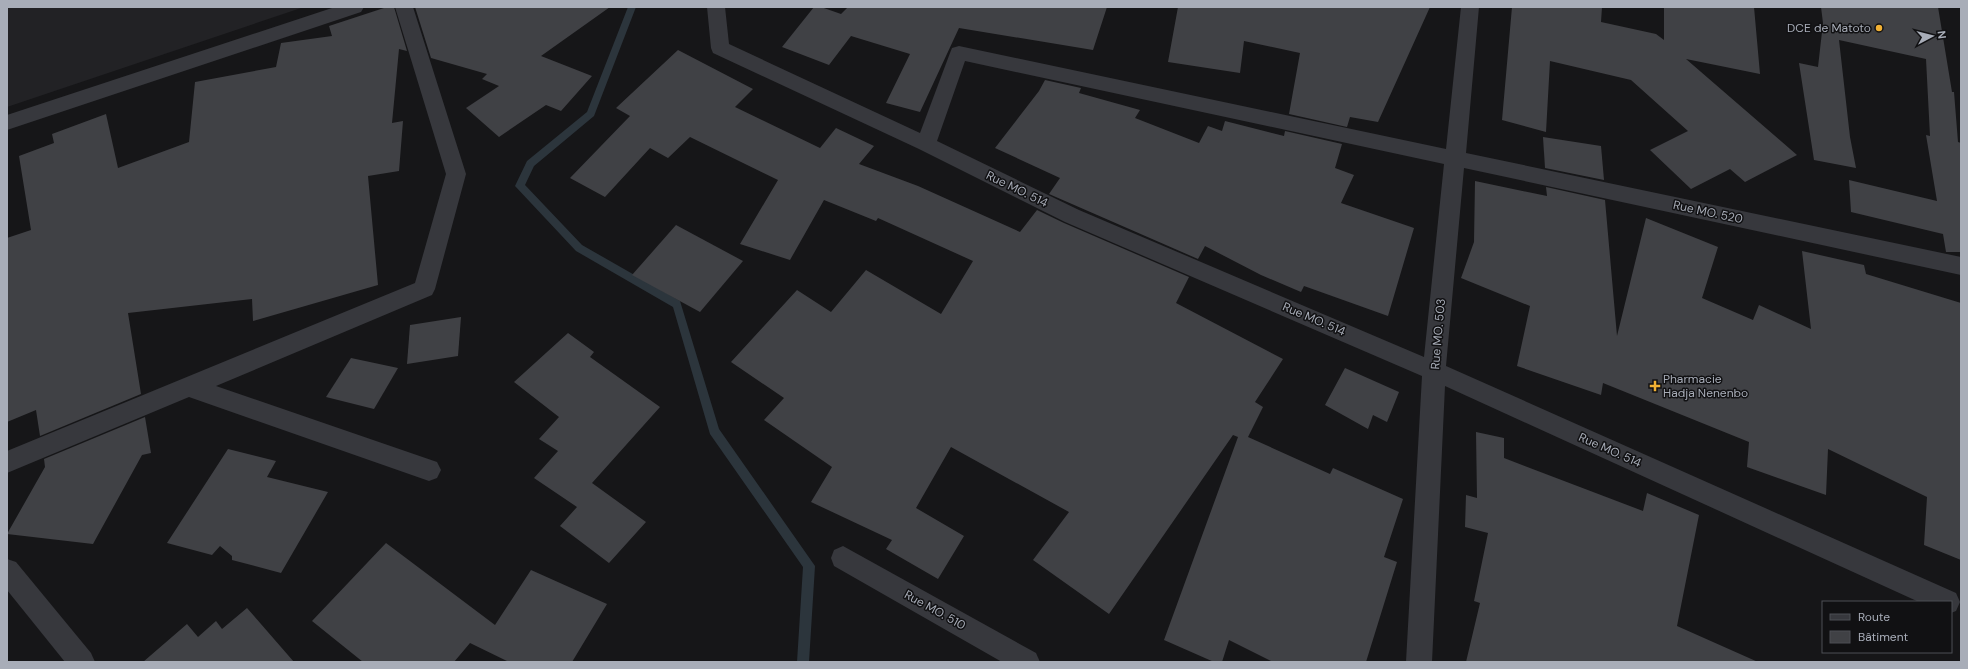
<svg xmlns="http://www.w3.org/2000/svg" width="1968" height="669" font-family="'DM Sans',sans-serif">
<style>
.built{fill:#222225}
.lines{fill:none;stroke-linecap:round;stroke-linejoin:round}
.stream{fill:#2c353c;fill-rule:evenodd}
.building{fill:#404145}
.minor{fill:#37383d;fill-rule:evenodd}
.poi-dot{fill:#f2b134;stroke:#111113;stroke-width:1.5}
.labels{text-anchor:middle;stroke-width:3;stroke-linejoin:round;paint-order:stroke}
.poi-label{font-size:12px;fill:#a8adb8;stroke:#111113;text-anchor:end}
.street-label{font-size:12px;fill:#a8adb8;stroke:#111113}
</style>
<rect width="100%" height="100%" fill="#161618"/>
<!-- built -->
<polygon class="built" points="7,7 304,7 7,107"/>
<g class="lines">
<!-- stream -->
<polygon class="stream" points="628,7 636,7 594,116 534,166 525,185 582,245 680,301 719,429 815,566 809,662 797,662 803,567 710,434 673,307 576,251 515,186 527,161 587,112"/>
</g>
<!-- building -->
<g class="building">
<polygon points="387,7 394,7 407,51 399,49 392,123 403,121 399,171 368,176 378,285 253,321 252,299 128,313 141,394 40,436 36,410 7,422 7,238 31,230 19,156 54,143 52,134 106,114 118,168 189,142 195,82 276,67 281,43 332,36 329,26"/>
<polygon points="415,7 610,7 541,56 592,76 561,111 546,105 499,137 466,108 499,86 482,79 487,74 431,58"/>
<polygon points="814,7 821,7 841,14 848,7 1107,7 1093,50 959,28 920,112 886,103 910,54 851,36 829,65 782,47"/>
<polygon points="1178,7 1430,7 1378,122 1350,117 1347,127 1289,114 1300,53 1244,41 1240,73 1168,62"/>
<polygon points="1512,7 1602,7 1601,22 1656,34 1664,40 1664,7 1754,7 1760,74 1686,59 1797,155 1745,182 1730,169 1691,189 1650,150 1688,131 1631,80 1550,61 1546,132 1502,120"/>
<polygon points="1821,7 1938,7 1952,92 1954,92 1958,142 1961,143 1961,252 1946,252 1943,234 1851,212 1849,180 1937,201 1926,135 1930,136 1926,59 1839,40 1850,137 1856,168 1814,160 1799,63 1818,67 1823,23"/>
<polygon points="678,50 753,89 735,107 820,148 836,128 874,146 859,164 918,186 1020,232 1037,210 1064,223 1189,277 1176,303 1283,359 1255,402 1263,407 1248,437 1330,474 1333,468 1403,499 1384,557 1397,562 1366,662 1273,662 1229,640 1222,662 1214,662 1164,640 1238,437 1233,435 1109,614 1033,560 1069,512 951,447 916,508 964,536 938,579 886,549 892,540 811,502 832,467 764,420 784,398 731,362 797,290 831,312 866,270 941,314 973,261 878,218 876,221 824,200 790,260 740,244 778,180 690,137 668,158 650,148 605,197 570,178 630,116 616,108"/>
<polygon points="1045,80 1081,88 1079,93 1140,110 1135,118 1199,143 1208,126 1222,131 1225,121 1284,136 1285,131 1342,144 1335,168 1354,175 1341,203 1414,228 1388,316 1304,286 1301,292 1261,275 1205,246 1198,259 1049,194 1060,178 995,148 1039,91"/>
<polygon points="1543,137 1601,146 1604,180 1545,168"/>
<polygon points="1475,181 1547,196 1546,187 1605,200 1617,336 1646,218 1718,247 1702,298 1753,320 1759,305 1811,329 1802,251 1864,265 1866,274 1961,303 1961,560 1924,545 1927,497 1828,449 1826,495 1747,467 1749,442 1603,383 1601,395 1517,366 1530,306 1461,278 1474,242"/>
<polygon points="676,225 743,261 700,312 632,275"/>
<polygon points="461,317 458,356 407,364 410,325"/>
<polygon points="568,333 594,352 590,357 660,407 592,483 646,522 609,563 560,526 577,507 534,478 558,451 539,439 559,417 514,382"/>
<polygon points="351,358 398,368 374,409 326,397"/>
<polygon points="1345,368 1399,392 1387,422 1373,415 1368,429 1325,405"/>
<polygon points="145,417 151,453 142,455 93,544 7,534 45,467 44,459"/>
<polygon points="1476,432 1504,438 1504,458 1643,511 1647,493 1699,515 1677,626 1758,662 1466,662 1480,603 1474,601 1488,533 1465,527 1466,495 1477,498"/>
<polygon points="228,449 276,461 267,477 328,492 281,573 232,560 232,556 220,546 212,555 167,543"/>
<polygon points="386,543 495,625 531,570 607,604 572,662 509,662 470,643 454,662 363,662 312,621"/>
<polygon points="247,608 294,662 143,662 187,624 198,637 216,621 222,629"/>
</g>
<g class="lines">
<!-- minor -->
<g class="minor">
<polygon points="335,7 364,7 361,12 7,130 7,115"/>
<polygon points="395,7 413,7 466,174 435,289 432,295 216,386 437,462 441,470 437,478 429,481 189,397 7,473 7,451 415,283 446,174"/>
<path d="M707,7h18l4,37 191,89 30,-80 2,-5 7,-2 487,103 15,-142h18l-13,146 495,104v18l-497,-107 -18,198 510,227 4,9 -4,9 -5,2v-11h-32l-474,-216 -13,276h-26l16,-286 -357,-154 -146,-73 -206,-96 -2,-5zM965,61l479,103 -20,193 -345,-147 -142,-69z"/>
<polygon points="843,546 1036,653 1040,662 1002,662 834,566 831,558 834,550"/>
<polygon points="7,559 16,562 91,653 95,662 65,662 7,590"/>
</g>
</g>
<!-- markers -->
<g class="poi-dot">
<circle cx="1879" cy="28" r="4"/>
<path d="M1653 380h4v4h4v4h-4v4h-4v-4h-4v-4h4z"/>
</g>
<g class="labels">
<!-- poi labels -->
<g class="poi-label">
<text x="1871" y="32">DCE de Matoto</text>
<text x="1663" y="383" text-anchor="start">Pharmacie<tspan x="1663" dy="14">Hadja Nenenbo</tspan></text>
</g>
<!-- street labels -->
<g class="street-label">
<text transform="translate(1017 189) rotate(26)" y="4">Rue MO. 514</text>
<text transform="translate(1708 212) rotate(12)" y="4">Rue MO. 520</text>
<text transform="translate(1314 319) rotate(23)" y="4">Rue MO. 514</text>
<text transform="translate(1438 334) rotate(-85)" y="4">Rue MO. 503</text>
<text transform="translate(1610 450) rotate(24)" y="4">Rue MO. 514</text>
<text transform="translate(935 610) rotate(29)" y="4">Rue MO. 510</text>
</g>
</g>
<!-- border -->
<rect width="1968" height="669" fill="none" stroke="#a8adb8" stroke-width="16"/>
<!-- legend -->
<rect x="1822" y="601" width="130" height="52" fill="#111113" stroke="#4d4f55"/>
<rect x="1830" y="614" width="20" height="6" fill="#37383d" stroke="#4d4f55"/>
<text x="1858" y="621" font-size="12" fill="#a8adb8">Route</text>
<rect x="1830" y="631" width="20" height="12" fill="#404145" stroke="#4d4f55"/>
<text x="1858" y="641" font-size="12" fill="#a8adb8">Bâtiment</text>
<!-- north arrow -->
<g transform="translate(1932 36) rotate(83)" stroke="#111113" stroke-width="3" paint-order="stroke">
<path d="M0-3L7 15L0 10L-7 15Z" fill="#a8adb8"/>
<text y="-6" font-size="11" font-weight="bold" text-anchor="middle" fill="#a8adb8">N</text>
</g>
</svg>
